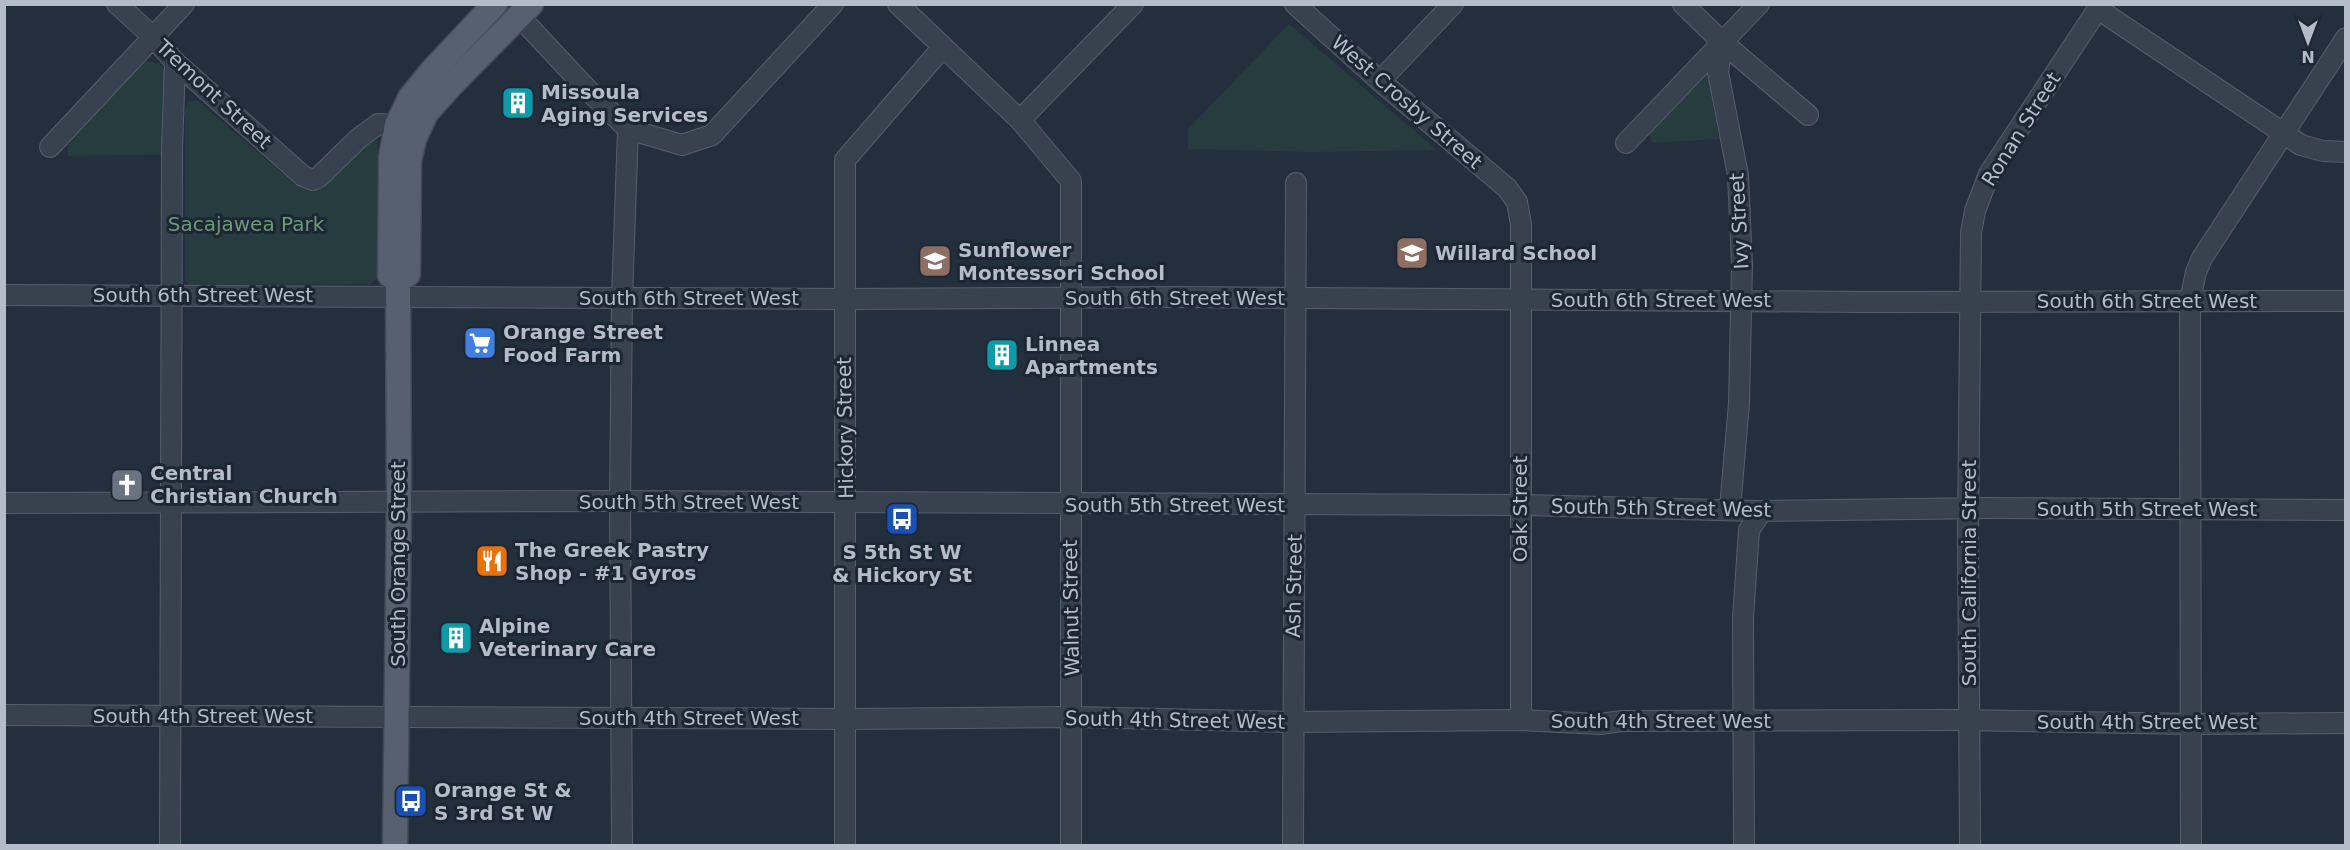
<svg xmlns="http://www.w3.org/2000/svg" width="2350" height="850" font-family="'DejaVu Sans',sans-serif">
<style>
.green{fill:#263c3f}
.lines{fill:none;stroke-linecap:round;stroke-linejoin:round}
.minor-casing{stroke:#565f6c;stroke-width:22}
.major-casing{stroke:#414a57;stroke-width:27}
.minor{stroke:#38414e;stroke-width:20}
.major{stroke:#56606e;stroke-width:24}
.labels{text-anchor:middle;stroke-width:6;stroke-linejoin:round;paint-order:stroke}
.poi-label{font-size:20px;font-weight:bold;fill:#b4bcc9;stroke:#1d2633;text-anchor:start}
.street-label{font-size:20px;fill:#b4bcc9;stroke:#1d2633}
.park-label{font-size:20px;fill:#6b9a76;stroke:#1d2633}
</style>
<rect width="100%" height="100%" fill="#242f3e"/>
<!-- green -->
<g class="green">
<polygon points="1289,24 1437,150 1311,152 1188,149 1188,129"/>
<path d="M146,62c12,0 17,2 21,12l1,81 -100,1v-11l71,-80z"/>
<polygon points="1707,71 1719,139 1652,143 1649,131"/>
<path d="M189,101h9l98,84c33,10 52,-24 72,-46l10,1 -1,139 -7,5 -181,1 -4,-5v-172z"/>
</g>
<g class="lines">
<!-- minor casing -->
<g class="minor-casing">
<g id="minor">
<polyline points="117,4 152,36 175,62 303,176 313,180 319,177 359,138 378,124 397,125"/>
<polyline points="898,4 1020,120 1071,181 1071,846"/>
<polyline points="1295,4 1380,81 1507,188 1517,202 1521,224 1521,720"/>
<polyline points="1683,4 1722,42 1808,115"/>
<polyline points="2098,9 2301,145 2323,151 2346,152"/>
<polyline points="519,16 589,91 628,129 682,145 712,135 833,4"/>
<polyline points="1722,42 1718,72 1738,175 1742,265 1739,403 1730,509"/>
<polyline points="1380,81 1453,4"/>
<polyline points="1020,120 1133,4"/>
<polyline points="1626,143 1759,4"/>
<polyline points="50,147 184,4"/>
<polyline points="4,295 844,299 1182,297 1864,302 2346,301"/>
<polyline points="4,503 620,501 1520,505 1755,511 1989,508 2346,510"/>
<polyline points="4,715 846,719 1072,717 1292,722 1521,720 1600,724 1622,721 1955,720 2191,724 2346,723"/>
<polyline points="170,846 172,150 175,62"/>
<polyline points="622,846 620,501 622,298 628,129"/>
<polyline points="845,846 845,160 943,47"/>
<polyline points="1293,846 1296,183"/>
<polyline points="1744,846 1743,618 1749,530 1762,511"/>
<polyline points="1970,846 1968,530 1971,233 1975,211 1989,174 2101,4"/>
<polyline points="2191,846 2190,301 2196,272 2202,258 2346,38"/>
</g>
</g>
<!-- major casing -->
<g class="major-casing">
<g id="major">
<polyline points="398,282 408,274 409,161 414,139 426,113 452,84 531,4"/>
<polyline points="398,282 390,275 391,157 397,125 410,98 432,71 495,4"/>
<polyline points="395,846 399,503 398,282"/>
</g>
</g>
<!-- minor -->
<use href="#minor" class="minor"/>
<!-- major -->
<use href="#major" class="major"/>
</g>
<!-- icons -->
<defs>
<g id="building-square" transform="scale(1.725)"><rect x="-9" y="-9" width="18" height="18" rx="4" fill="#0f9aa8" stroke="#1d2633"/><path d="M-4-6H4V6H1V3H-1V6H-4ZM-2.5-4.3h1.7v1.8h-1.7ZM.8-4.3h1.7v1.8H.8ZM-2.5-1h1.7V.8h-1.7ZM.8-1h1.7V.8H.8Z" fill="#fff"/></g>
<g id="school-square" transform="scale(1.725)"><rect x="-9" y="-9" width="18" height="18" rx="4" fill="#8d6e63" stroke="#1d2633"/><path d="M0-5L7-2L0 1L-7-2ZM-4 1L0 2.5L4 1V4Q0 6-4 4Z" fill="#fff"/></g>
<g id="supermarket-square" transform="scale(1.725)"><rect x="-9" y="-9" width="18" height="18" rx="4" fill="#3f7fe0" stroke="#1d2633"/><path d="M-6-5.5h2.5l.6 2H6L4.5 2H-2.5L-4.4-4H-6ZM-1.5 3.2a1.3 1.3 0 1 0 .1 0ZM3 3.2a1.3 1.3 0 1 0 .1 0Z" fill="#fff"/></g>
<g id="church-square" transform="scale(1.725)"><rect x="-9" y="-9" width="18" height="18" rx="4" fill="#6b7280" stroke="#1d2633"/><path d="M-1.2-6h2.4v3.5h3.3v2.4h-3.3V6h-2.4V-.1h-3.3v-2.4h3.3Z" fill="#fff"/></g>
<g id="bus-square" transform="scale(1.725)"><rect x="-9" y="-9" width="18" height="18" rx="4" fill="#1a4fb4" stroke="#1d2633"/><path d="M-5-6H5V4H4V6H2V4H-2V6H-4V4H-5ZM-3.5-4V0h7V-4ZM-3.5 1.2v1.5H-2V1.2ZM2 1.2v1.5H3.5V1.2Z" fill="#fff"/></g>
<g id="restaurant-square" transform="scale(1.725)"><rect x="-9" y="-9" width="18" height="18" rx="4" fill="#e8710a" stroke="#1d2633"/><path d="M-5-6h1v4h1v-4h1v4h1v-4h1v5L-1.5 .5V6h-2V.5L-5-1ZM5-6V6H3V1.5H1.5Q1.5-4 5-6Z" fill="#fff"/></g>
</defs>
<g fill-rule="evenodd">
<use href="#building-square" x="518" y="103"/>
<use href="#school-square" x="1412" y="253"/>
<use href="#school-square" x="935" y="261"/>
<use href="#supermarket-square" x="480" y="343"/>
<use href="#building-square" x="1002" y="355"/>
<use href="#church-square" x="127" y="485"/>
<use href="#bus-square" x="902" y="519"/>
<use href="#restaurant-square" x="492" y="561"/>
<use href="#building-square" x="456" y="638"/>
<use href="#bus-square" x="411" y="801"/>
</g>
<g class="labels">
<!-- poi labels -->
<g class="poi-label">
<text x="541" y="99">Missoula<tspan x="541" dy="23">Aging Services</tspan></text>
<text x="958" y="257">Sunflower<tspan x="958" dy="23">Montessori School</tspan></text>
<text x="1435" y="260">Willard School</text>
<text x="503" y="339">Orange Street<tspan x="503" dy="23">Food Farm</tspan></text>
<text x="1025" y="351">Linnea<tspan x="1025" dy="23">Apartments</tspan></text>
<text x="150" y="480">Central<tspan x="150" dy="23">Christian Church</tspan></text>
<text x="515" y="557">The Greek Pastry<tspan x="515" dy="23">Shop - #1 Gyros</tspan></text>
<text x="902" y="559" text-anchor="middle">S 5th St W<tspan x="902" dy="23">&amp; Hickory St</tspan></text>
<text x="479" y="633">Alpine<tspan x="479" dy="23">Veterinary Care</tspan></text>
<text x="434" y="797">Orange St &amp;<tspan x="434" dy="23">S 3rd St W</tspan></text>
</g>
<!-- street labels -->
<g class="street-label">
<text transform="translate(214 94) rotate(43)" y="7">Tremont Street</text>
<text transform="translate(1407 102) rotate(41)" y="7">West Crosby Street</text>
<text transform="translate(2021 129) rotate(-58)" y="7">Ronan Street</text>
<text transform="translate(1739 221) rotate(-93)" y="7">Ivy Street</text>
<text x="203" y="302">South 6th Street West</text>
<text x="689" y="305">South 6th Street West</text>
<text x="1175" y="305">South 6th Street West</text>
<text x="1661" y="307">South 6th Street West</text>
<text x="2147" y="308">South 6th Street West</text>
<text transform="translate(845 428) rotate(-91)" y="7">Hickory Street</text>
<text x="689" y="509">South 5th Street West</text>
<text x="1175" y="512">South 5th Street West</text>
<text transform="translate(1661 508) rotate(1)" y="7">South 5th Street West</text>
<text transform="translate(1520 509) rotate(-90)" y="7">Oak Street</text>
<text x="2147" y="516">South 5th Street West</text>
<text transform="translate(398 564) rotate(-90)" y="7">South Orange Street</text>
<text transform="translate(1969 573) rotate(-90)" y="7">South California Street</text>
<text transform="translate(1294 586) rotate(-89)" y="7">Ash Street</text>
<text transform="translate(1071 608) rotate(-91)" y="7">Walnut Street</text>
<text x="203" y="723">South 4th Street West</text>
<text x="689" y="725">South 4th Street West</text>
<text transform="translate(1175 720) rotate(1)" y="7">South 4th Street West</text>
<text x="1661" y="728">South 4th Street West</text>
<text x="2147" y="729">South 4th Street West</text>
</g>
<!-- park labels -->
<g class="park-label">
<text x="246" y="231">Sacajawea Park</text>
</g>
</g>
<!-- border -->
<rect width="2350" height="850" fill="none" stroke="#b4bcc9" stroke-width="12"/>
<!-- north arrow -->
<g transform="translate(2308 42) rotate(180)" stroke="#1d2633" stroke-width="4.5" paint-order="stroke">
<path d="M0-4.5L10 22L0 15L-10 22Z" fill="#b4bcc9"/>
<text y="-9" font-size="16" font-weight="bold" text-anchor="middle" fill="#b4bcc9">N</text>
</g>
</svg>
